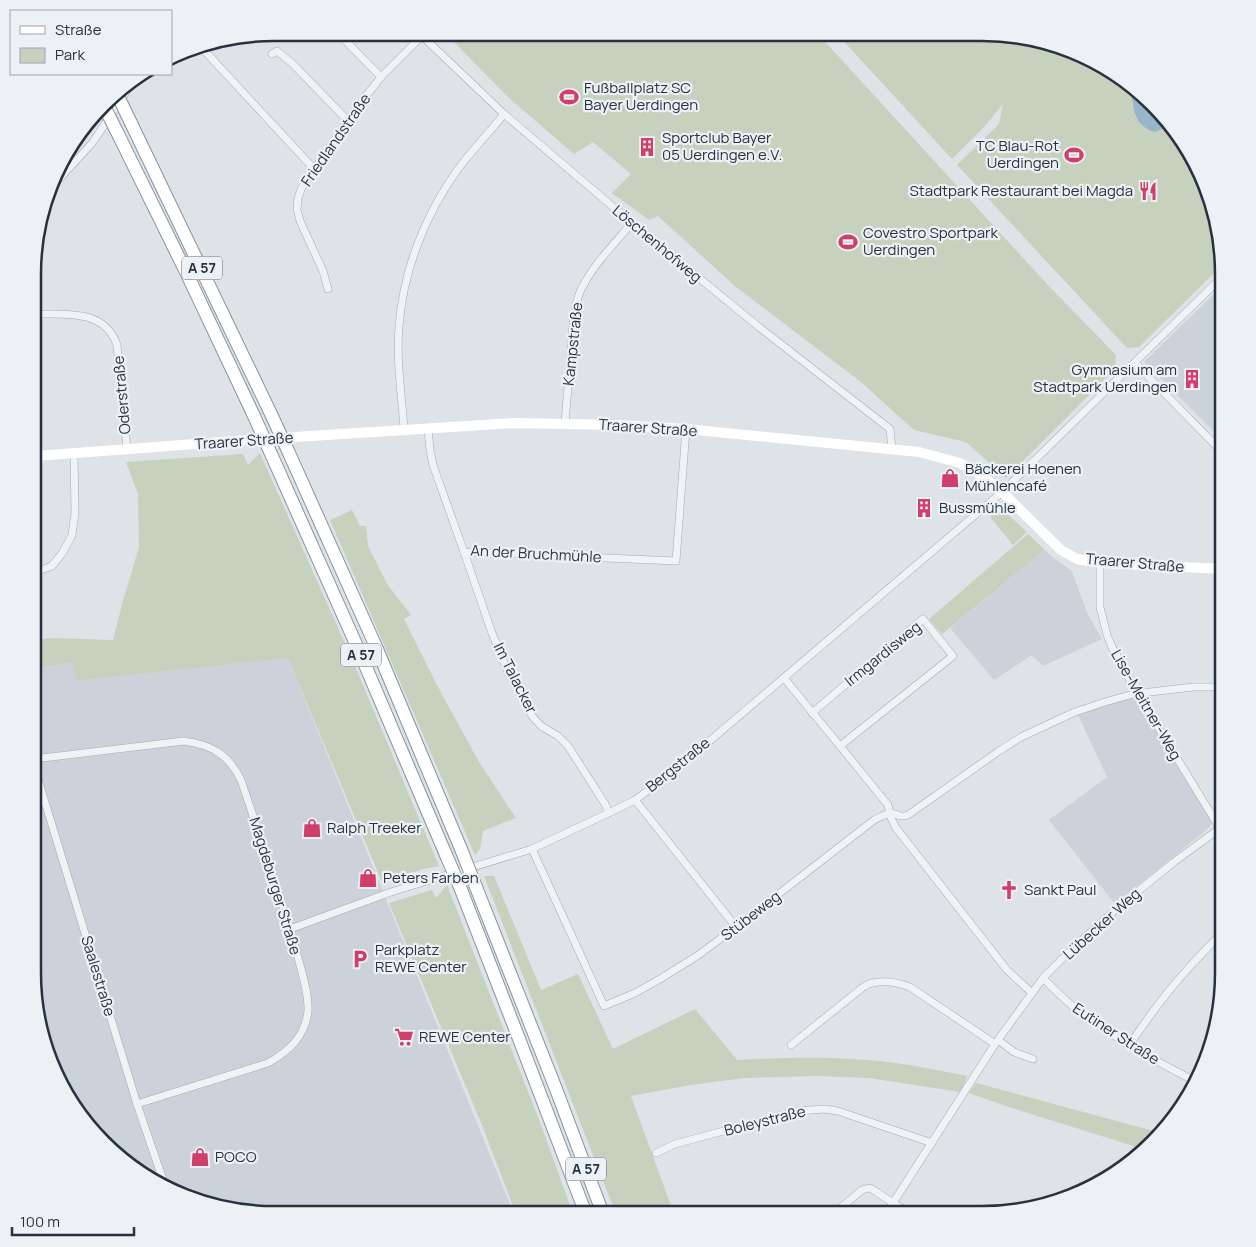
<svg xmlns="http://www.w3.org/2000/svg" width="1256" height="1247" font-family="Manrope,sans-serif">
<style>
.built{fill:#cbd2d9}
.green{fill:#c6d1be}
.water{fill:#97b7c9}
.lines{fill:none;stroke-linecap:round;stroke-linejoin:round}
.street-casing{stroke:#a2abb1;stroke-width:8}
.highway-casing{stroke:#84929e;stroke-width:14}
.street{stroke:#f0f3f6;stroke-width:7}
.secondary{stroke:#fff;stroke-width:10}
.highway{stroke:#fff;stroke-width:12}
.highway-bridge-casing{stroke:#84929e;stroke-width:14;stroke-linecap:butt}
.highway-bridge{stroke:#fff;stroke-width:12}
.labels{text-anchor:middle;stroke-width:4.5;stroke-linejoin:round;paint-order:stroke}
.shield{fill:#ecf1f5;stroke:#616c75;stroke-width:1}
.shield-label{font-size:14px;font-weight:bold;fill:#26333e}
.poi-label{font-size:15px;fill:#26333e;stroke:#ecf1f5;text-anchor:start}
.street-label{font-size:15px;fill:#26333e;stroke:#ecf1f5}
.rim{fill:none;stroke:#26333e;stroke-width:2.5}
</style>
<rect width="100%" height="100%" fill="#dde3e7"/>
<!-- built -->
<g class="built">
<polygon points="1223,285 1223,441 1144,362"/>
<polygon points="1045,550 1052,557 1072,571 1087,613 1102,639 1043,666 1032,655 994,680 950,628"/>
<polygon points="288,658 514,1214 259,1214 154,1182 82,1120 45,1051 33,988 35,669 74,662 76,681"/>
<polygon points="1134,698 1137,700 1205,808 1211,822 1210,827 1115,904 1049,820 1107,777 1078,715 1109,703"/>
</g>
<!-- green -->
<g class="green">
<polygon points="445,33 818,34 1046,283 1116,355 1115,369 1006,478 966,442 914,430 861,382 736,287 658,216 649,220 612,193 631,174 593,142 574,154 509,98"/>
<polygon points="837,34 1013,35 1103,65 1133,92 1134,94 1166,125 1168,122 1174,127 1211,196 1223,259 1223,264 1139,347 1127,348 957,165 999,124 1003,104 985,126 952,159"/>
<polygon points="260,453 355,666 439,866 423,869 382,882 288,658 76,681 73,662 35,669 35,640 52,638 113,640 123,601 139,547 138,494 126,462 243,454 248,465"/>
<polygon points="1001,508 1027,532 1013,545 990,517"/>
<polygon points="352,510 360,526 366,526 368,546 387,584 411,615 404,619 439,689 479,762 516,818 483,831 480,849 475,855 330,520"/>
<polygon points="1028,534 1045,550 942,634 929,619"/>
<path d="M484,876h10l47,114 37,-16 35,75 82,-40 42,51c55,-3 111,-4 166,4 21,3 43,8 64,12l-6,16 -92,-14 -53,-2 -72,2 -54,7 -59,11 43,118h-58z"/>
<polygon points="447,885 541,1125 573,1214 516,1214 482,1125 389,903 432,890 436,898"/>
<polygon points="976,1083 1157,1132 1143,1149 1006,1106 969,1093"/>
</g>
<!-- water -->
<path class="water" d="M1133,92l35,30c-3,6 -8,8 -13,10 -19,-5 -22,-21 -23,-38h2z"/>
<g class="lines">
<!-- street casing -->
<g class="street-casing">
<g id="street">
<polyline points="338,33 381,77"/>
<polyline points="419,33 504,114 632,223 759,327 890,429 892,450"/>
<polyline points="202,48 314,169"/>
<polyline points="272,54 277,51 293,64 348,121"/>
<polyline points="53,186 93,142 128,89 137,80"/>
<polyline points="328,289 323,271 300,221 297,209 298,198 302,187 358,106 381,77 422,36"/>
<path d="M37,314c31,0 68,-4 80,31l10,104"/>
<polyline points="1135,363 1223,453"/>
<path d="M565,423l9,-109c2,-10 4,-21 10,-30 12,-22 31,-41 48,-61"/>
<polyline points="428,429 430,450 433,465 464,552 676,561 686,429"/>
<path d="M404,430c-2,-34 -8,-69 -5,-103 4,-56 26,-112 59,-158 14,-19 31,-36 46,-55"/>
<polyline points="464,552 492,633 507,670 532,716 541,726 558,736 568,746 605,804 609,813"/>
<polyline points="1100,563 1100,607 1107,635 1112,647 1134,688 1216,822 1223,838"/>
<polyline points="35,572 52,566 63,552 72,535 75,513 74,454"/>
<polyline points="784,678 840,746 888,805 891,818 896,828 1007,970 1032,993"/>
<polyline points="812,713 923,619 953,656 840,746"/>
<path d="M34,759l150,-18c28,4 44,13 57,39 19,57 39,113 55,171 5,17 13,43 12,60 -3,26 -19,40 -40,52l-131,41"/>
<polyline points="34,766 137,1104 165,1186"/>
<polyline points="635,800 736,927"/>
<path d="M532,849l72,157 31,-13 25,-14 37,-23 39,-29 138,-107c6,-3 13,-8 21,-6 5,2 7,3 13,1l91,-64 22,-14 54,-25 30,-10 28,-8 60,-7h30"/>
<polyline points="290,929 391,892 532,849 617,809 635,800 672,773 1002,492 1223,276"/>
<path d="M1043,978c12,12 23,24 37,34 36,27 75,49 115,69"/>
<polyline points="998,1040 1014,1052 1033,1059"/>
<path d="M791,1045l71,-57c3,-2 7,-5 11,-5 12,-3 26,0 37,4l85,57"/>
<path d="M1129,1045c11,-15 21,-30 32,-44 19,-25 40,-47 62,-69"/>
<polyline points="656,1153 675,1144 798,1111 824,1109 838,1111 932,1143"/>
<polyline points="833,1214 862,1190 869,1188 872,1189 893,1203 912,1214"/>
<polyline points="885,1214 893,1203 995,1044 1043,978 1072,949 1116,909 1174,862 1223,826"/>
</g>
</g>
<!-- highway casing -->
<g class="highway-casing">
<g id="highway">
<polyline points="131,123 271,414"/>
<polyline points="119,136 187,274 254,416"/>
<polyline points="289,453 377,649 461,849"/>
<polyline points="272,456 360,653 446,855"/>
<polyline points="474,882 556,1089 603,1214"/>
<polyline points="460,887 521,1044 586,1214"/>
</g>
</g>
<!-- street -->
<use href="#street" class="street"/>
<!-- secondary -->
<polyline class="secondary" points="36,456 248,440 514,423 618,425 686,429 919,452 960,463 978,473 1002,492 1061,550 1077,559 1100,563 1223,569"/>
<!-- highway -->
<use href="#highway" class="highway"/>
<!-- highway-bridge casing -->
<g class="highway-bridge-casing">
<g id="highway-bridge">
<polyline points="116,92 131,123"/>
<polyline points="104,106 119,136"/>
<polyline points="271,414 289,453"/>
<polyline points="254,416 272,456"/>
<polyline points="461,849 474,882"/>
<polyline points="446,855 460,887"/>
</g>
</g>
<!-- highway-bridge -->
<use href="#highway-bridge" class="highway-bridge"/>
</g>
<!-- icons -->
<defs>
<g id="stadium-bare" transform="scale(1.5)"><path d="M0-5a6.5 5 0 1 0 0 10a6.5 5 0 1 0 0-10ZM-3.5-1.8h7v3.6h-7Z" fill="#d03e6b" stroke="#ecf1f5" stroke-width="2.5" paint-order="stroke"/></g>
<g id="building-bare" transform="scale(1.5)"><path d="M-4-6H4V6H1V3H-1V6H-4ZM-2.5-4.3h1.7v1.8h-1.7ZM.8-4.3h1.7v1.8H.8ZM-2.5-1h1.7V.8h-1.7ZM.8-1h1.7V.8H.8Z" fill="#d03e6b" stroke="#ecf1f5" stroke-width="2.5" paint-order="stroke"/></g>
<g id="restaurant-bare" transform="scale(1.5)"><path d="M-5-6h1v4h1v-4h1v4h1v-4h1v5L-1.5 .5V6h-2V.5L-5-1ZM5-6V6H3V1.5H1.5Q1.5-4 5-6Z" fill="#d03e6b" stroke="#ecf1f5" stroke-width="2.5" paint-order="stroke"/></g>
<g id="shop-bare" transform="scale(1.5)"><path d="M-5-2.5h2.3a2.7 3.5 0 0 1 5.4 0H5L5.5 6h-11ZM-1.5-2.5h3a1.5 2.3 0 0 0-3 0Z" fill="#d03e6b" stroke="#ecf1f5" stroke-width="2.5" paint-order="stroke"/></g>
<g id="church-bare" transform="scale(1.5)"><path d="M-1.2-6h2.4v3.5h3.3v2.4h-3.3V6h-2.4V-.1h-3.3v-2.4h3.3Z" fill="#d03e6b" stroke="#ecf1f5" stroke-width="2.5" paint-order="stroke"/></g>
<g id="parking-bare" transform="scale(1.5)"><path d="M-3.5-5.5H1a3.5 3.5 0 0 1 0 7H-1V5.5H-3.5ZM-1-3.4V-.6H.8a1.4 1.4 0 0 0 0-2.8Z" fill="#d03e6b" stroke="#ecf1f5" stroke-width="2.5" paint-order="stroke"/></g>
<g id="supermarket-bare" transform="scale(1.5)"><path d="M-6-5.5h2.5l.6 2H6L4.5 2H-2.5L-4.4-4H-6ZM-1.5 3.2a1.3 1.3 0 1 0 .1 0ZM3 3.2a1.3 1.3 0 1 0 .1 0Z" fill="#d03e6b" stroke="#ecf1f5" stroke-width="2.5" paint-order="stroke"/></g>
</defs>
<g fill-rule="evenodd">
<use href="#stadium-bare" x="569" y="97"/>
<use href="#building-bare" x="647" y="147"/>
<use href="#stadium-bare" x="1074" y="155"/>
<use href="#restaurant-bare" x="1148" y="191"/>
<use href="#stadium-bare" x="848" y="242"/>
<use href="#building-bare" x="1192" y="379"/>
<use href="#shop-bare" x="950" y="478"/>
<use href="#building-bare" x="924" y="508"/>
<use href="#shop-bare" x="312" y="828"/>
<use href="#shop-bare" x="368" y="878"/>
<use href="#church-bare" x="1009" y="890"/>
<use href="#parking-bare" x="360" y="959"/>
<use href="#supermarket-bare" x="404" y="1037"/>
<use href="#shop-bare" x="200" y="1157"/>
</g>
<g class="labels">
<!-- shield labels -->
<g class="shield">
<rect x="182" y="256.5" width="40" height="23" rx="4"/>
<rect x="341" y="643.5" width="40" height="23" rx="4"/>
<rect x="566" y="1157.5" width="40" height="23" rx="4"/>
</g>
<g class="shield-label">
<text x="202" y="273">A 57</text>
<text x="361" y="660">A 57</text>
<text x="586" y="1174">A 57</text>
</g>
<!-- poi labels -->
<g class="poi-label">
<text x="584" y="93">Fußballplatz SC<tspan x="584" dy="17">Bayer Uerdingen</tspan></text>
<text x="662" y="143">Sportclub Bayer<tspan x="662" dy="17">05 Uerdingen e.V.</tspan></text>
<text x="1059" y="151" text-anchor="end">TC Blau-Rot<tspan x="1059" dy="17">Uerdingen</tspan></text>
<text x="1133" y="196" text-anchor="end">Stadtpark Restaurant bei Magda</text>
<text x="863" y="238">Covestro Sportpark<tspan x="863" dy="17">Uerdingen</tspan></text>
<text x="1177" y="375" text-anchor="end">Gymnasium am<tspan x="1177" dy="17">Stadtpark Uerdingen</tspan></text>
<text x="965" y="474">Bäckerei Hoenen<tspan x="965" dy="17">Mühlencafé</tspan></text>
<text x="939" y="513">Bussmühle</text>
<text x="327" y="833">Ralph Treeker</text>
<text x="383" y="883">Peters Farben</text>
<text x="1024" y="895">Sankt Paul</text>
<text x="375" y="955">Parkplatz<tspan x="375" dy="17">REWE Center</tspan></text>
<text x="419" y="1042">REWE Center</text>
<text x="215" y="1162">POCO</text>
</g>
<!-- street labels -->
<g class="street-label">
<text transform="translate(336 140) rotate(-55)" y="5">Friedlandstraße</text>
<text transform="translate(657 244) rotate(40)" y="5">Löschenhofweg</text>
<text transform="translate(573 344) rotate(-84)" y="5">Kampstraße</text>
<text transform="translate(122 395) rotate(-95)" y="5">Oderstraße</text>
<text transform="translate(648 428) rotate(4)" y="5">Traarer Straße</text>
<text transform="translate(244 441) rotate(-4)" y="5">Traarer Straße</text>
<text transform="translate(536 554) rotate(3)" y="5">An der Bruchmühle</text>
<text transform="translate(1135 563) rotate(5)" y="5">Traarer Straße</text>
<text transform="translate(883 654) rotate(-39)" y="5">Irmgardisweg</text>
<text transform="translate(515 678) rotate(63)" y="5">Im Talacker</text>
<text transform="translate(1146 705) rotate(60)" y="5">Lise-Meitner-Weg</text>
<text transform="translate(678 765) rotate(-39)" y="5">Bergstraße</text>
<text transform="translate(275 886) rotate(73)" y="5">Magdeburger Straße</text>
<text transform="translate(751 916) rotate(-38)" y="5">Stübeweg</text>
<text transform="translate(1102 924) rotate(-42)" y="5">Lübecker Weg</text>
<text transform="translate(98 976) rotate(73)" y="5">Saalestraße</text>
<text transform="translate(1116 1034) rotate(33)" y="5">Eutiner Straße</text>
<text transform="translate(765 1121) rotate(-14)" y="5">Boleystraße</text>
</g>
</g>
<!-- crop -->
<path d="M0 0H1256V1247H0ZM274 41H982A233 233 0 0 1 1215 274V973A233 233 0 0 1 982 1206H274A233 233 0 0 1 41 973V274A233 233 0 0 1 274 41Z" fill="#ecf1f5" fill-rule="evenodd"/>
<path class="rim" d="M274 41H982A233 233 0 0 1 1215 274V973A233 233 0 0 1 982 1206H274A233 233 0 0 1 41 973V274A233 233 0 0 1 274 41Z"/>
<!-- legend -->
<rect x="10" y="10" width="162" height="65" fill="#ecf1f5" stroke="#9da5ac"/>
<rect x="20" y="26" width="25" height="8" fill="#ffffff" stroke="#9da5ac"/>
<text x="55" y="35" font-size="15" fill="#26333e">Straße</text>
<rect x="20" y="48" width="25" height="15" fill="#c6d1be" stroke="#9da5ac"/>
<text x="55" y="60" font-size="15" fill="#26333e">Park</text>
<!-- scale -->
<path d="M12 1227v8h122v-8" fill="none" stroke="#26333e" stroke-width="2.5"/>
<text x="20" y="1227" font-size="15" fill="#26333e" stroke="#ecf1f5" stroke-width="4" paint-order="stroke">100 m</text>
</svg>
